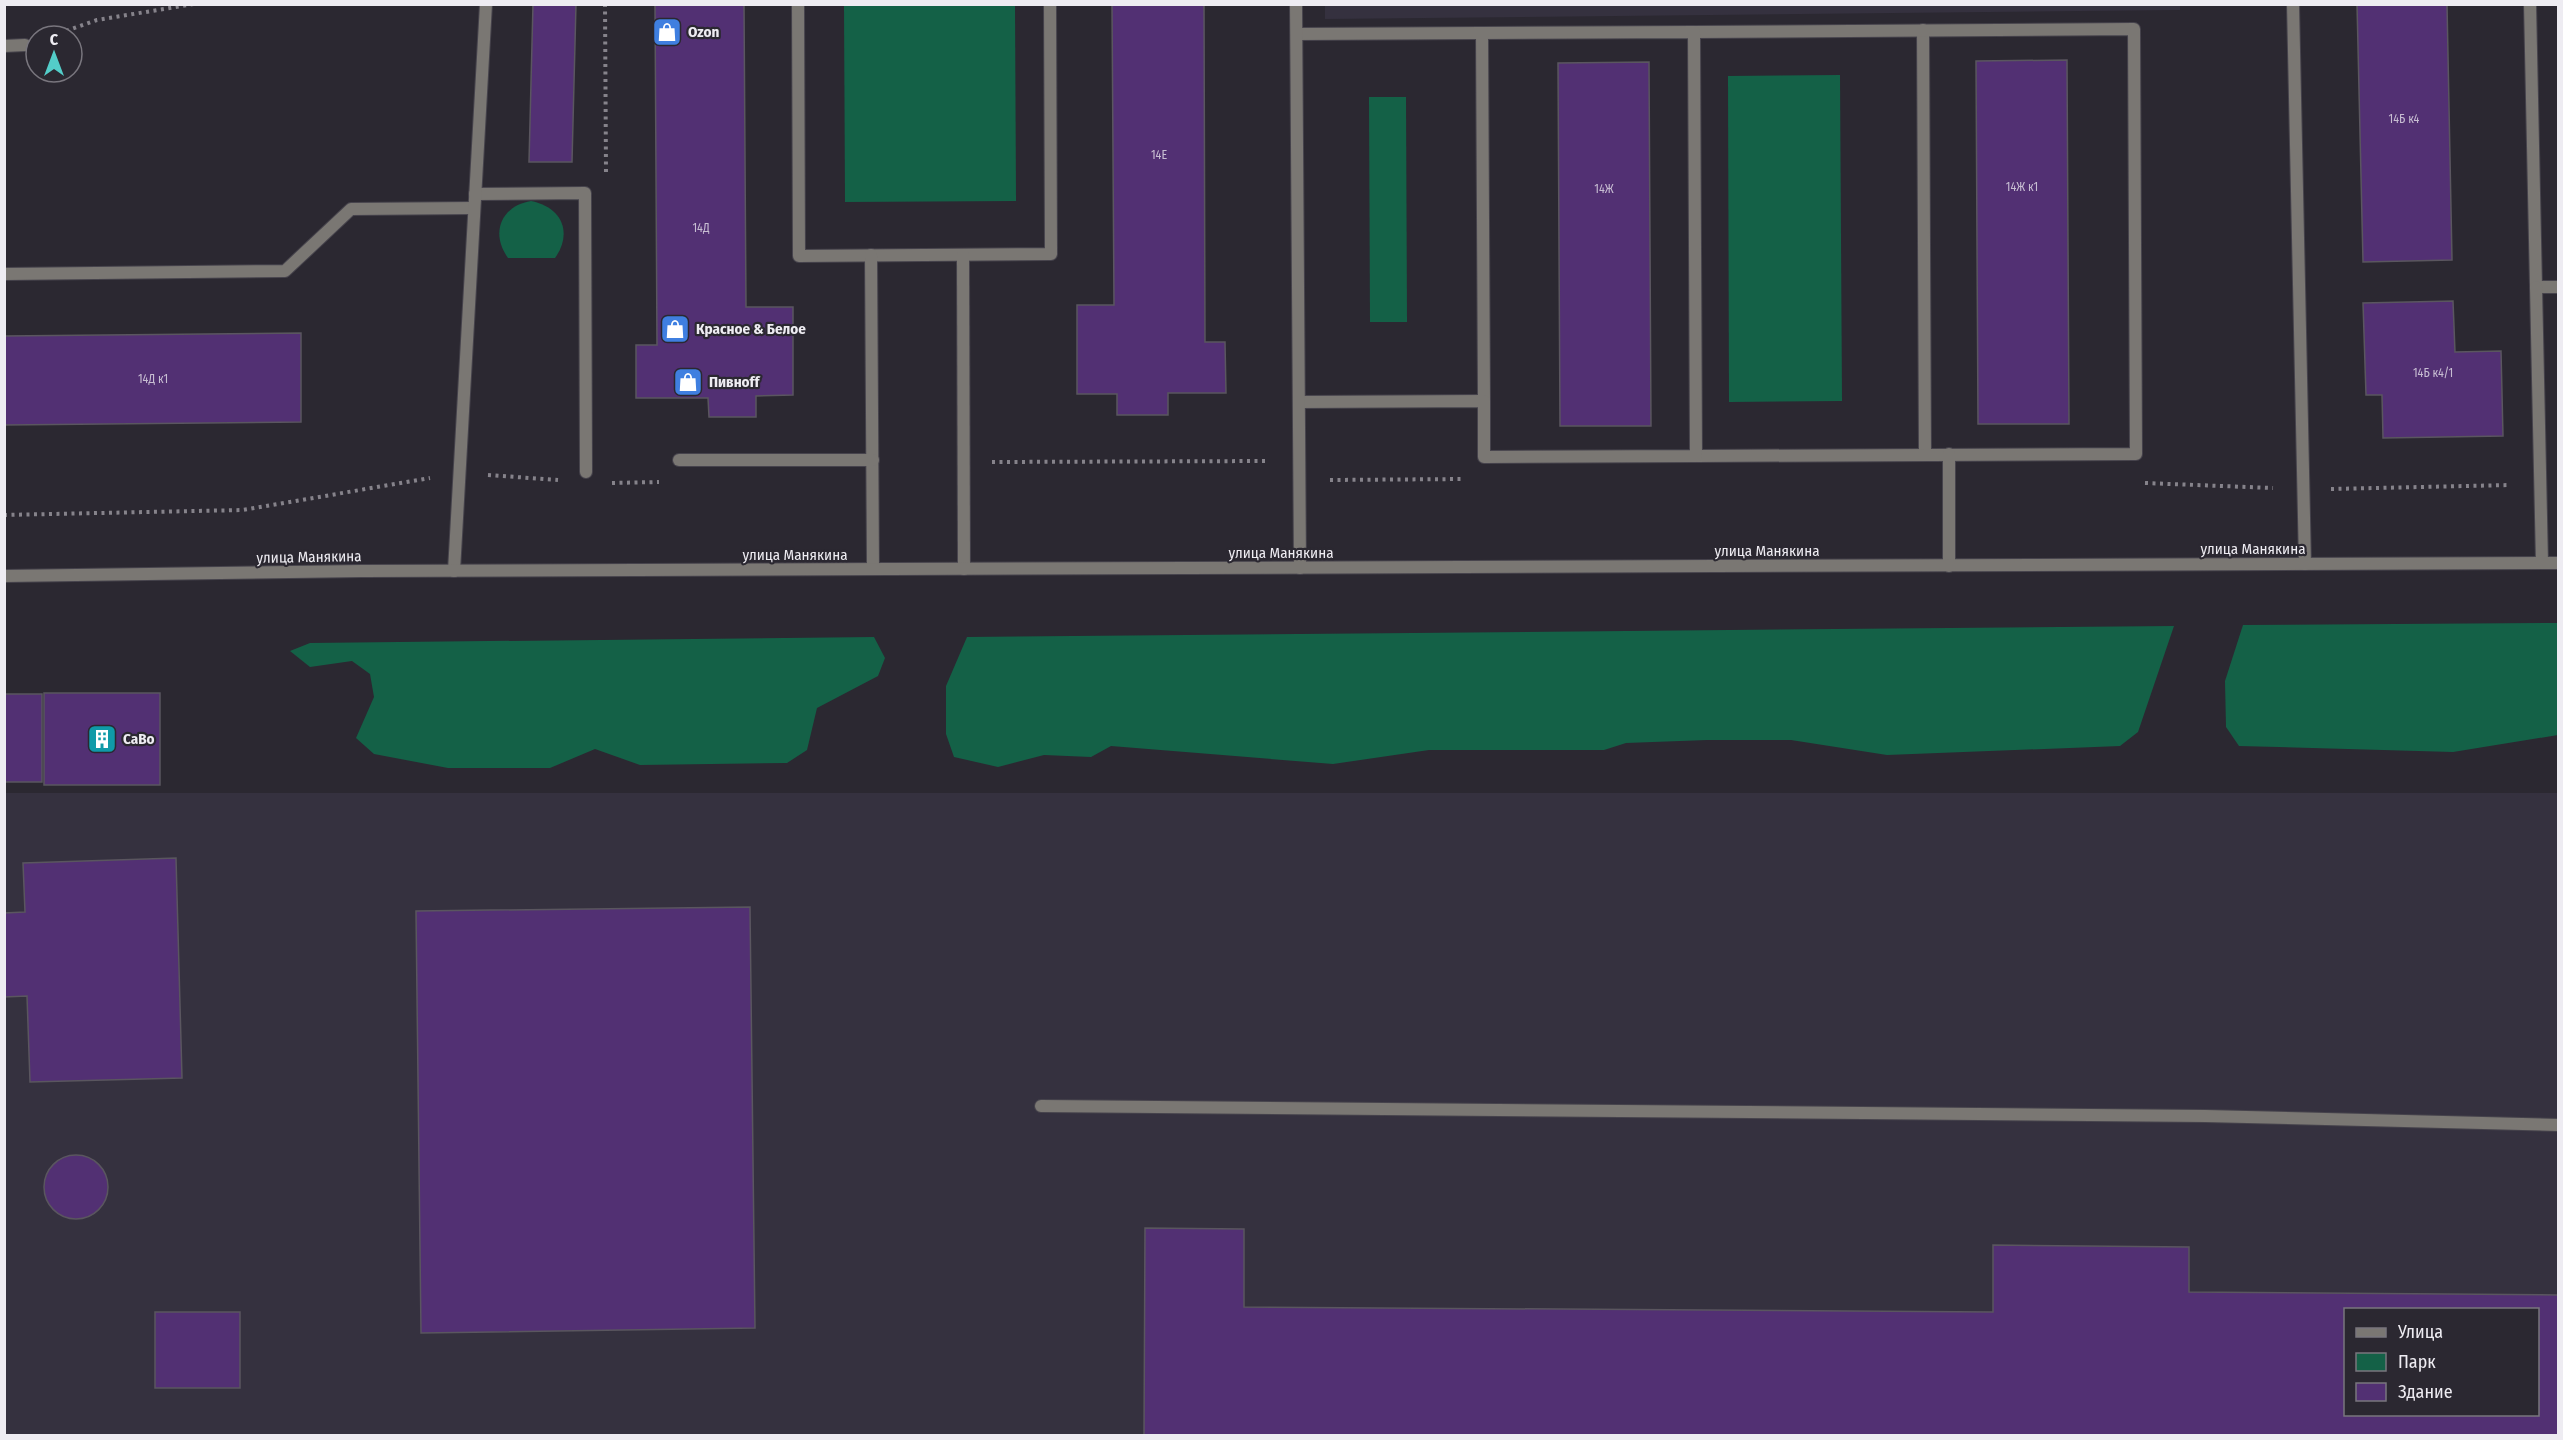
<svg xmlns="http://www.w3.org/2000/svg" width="2563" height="1440" font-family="'Fira Sans Condensed',sans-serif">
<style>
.built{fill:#35313f;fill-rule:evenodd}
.green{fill:#146147}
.building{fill:#523073;stroke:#5a565f;stroke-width:1.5;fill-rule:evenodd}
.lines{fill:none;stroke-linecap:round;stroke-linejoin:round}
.lane-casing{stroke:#46434c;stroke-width:14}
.street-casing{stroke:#46434c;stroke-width:14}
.path{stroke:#86838b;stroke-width:4;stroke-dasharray:3 4.5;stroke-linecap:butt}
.lane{stroke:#7a7773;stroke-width:12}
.street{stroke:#7a7773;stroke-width:12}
.labels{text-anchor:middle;stroke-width:4.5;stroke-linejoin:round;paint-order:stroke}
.number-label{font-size:12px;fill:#c7bdd2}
.poi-label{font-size:15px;font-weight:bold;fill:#eeecf2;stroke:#2b2831;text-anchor:start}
.street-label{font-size:15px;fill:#eeecf2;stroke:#2b2831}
</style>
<rect width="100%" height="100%" fill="#2b2831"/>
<!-- built -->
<g class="built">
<polygon points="2180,4 2180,10 1325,19 1325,4"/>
<path d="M4,793h2554v642h-2553zM2346,1310h192v104h-192z"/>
</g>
<!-- green -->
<g class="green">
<polygon points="844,5 1015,5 1016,201 845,202"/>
<polygon points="1840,75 1842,401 1729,402 1728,76"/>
<polygon points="1369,97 1406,97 1407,322 1370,322"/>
<path d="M531,201c31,6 42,32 24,57h-47c-18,-25 -7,-52 23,-57z"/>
<polygon points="2558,623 2558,735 2453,752 2239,746 2226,727 2225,681 2243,625"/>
<polygon points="2174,626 2138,732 2120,746 1887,755 1791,740 1707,740 1626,743 1604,750 1429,750 1333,764 1111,746 1091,757 1044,755 998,767 954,757 946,734 946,686 967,637"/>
<polygon points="874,637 885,658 878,676 817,708 807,750 787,763 640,765 595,749 550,768 448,768 374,754 356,738 374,697 370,674 352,661 310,667 290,651 310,643"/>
</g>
<!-- building -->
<g class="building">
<polygon points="533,4 576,4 572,162 529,162"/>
<polygon points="655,4 744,4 746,307 793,307 793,395 756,396 756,417 709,417 708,398 636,398 636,345 657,345"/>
<polygon points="1112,4 1204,4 1205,342 1225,342 1226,393 1168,393 1168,415 1117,415 1117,394 1077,394 1077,305 1114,305"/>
<polygon points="2357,4 2447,4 2452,260 2363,262"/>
<polygon points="2067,60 2069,424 1978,424 1976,61"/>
<polygon points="1649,62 1651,426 1560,426 1558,63"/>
<polygon points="2453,301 2455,352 2501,351 2503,436 2383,438 2382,395 2366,395 2363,303"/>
<polygon points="301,333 301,422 4,425 4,336"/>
<rect x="44" y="693" width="116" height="92"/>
<rect x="4" y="694" width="38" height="88"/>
<polygon points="176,858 182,1078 30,1082 27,996 4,997 4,913 25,912 23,863"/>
<polygon points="750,907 755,1328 421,1333 416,911"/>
<circle cx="76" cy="1187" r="32"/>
<path d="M1145,1228l99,1v78l749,5v-67l196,2v45l369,3v141h-1414zM2346,1310h192v104h-192z"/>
<rect x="155" y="1312" width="85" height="76"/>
</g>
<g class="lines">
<!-- lane casing -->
<g class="lane-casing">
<g id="lane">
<polyline points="798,4 799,256 1051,254 1050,4"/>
<polyline points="2293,4 2305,564"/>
<polyline points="2530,4 2536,287 2558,287"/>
<polyline points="1923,30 1925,454"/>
<polyline points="1694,32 2134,29 2136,454 1696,456"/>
<polyline points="1482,33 1484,401"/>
<polyline points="1297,34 1694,32 1696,456 1484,457 1484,401 1299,402"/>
<polyline points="4,46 25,45"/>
<polyline points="475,194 585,193 586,472"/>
<polyline points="871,255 873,569"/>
<polyline points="963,255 964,569"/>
<polyline points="4,274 285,271 351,209 474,208"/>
<polyline points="2536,287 2542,563"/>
<polyline points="1949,454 1949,566"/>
<polyline points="679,460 873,460"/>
<polyline points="1041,1106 2205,1116 2558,1125"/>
</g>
</g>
<!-- street casing -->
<g class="street-casing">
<g id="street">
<polyline points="1296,4 1300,568"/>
<polyline points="454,571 486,4"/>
<polyline points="4,576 362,571 2558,563"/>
</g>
</g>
<!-- path -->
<g class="path">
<polyline points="605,4 606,173"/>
<polyline points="52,36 97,20 194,4"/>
<polyline points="992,462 1269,461"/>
<polyline points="488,475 558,480"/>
<polyline points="1330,480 1463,479"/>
<polyline points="612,483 659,482"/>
<polyline points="2145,483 2273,488"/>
<polyline points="2331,489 2510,485"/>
<polyline points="4,515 243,510 430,478"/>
</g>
<!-- lane -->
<use href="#lane" class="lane"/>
<!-- street -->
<use href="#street" class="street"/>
</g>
<!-- icons -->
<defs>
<g id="shop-square" transform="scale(1.5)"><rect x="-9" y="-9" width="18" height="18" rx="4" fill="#3f7fe0" stroke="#2b2831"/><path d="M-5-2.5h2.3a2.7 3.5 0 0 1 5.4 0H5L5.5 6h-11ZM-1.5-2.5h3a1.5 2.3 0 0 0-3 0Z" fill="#fff"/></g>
<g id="building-square" transform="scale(1.5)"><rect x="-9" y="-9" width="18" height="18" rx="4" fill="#0f9aa8" stroke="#2b2831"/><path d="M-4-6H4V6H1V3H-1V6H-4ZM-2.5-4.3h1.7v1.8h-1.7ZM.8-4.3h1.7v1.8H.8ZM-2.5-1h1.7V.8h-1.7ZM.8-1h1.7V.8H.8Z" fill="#fff"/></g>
</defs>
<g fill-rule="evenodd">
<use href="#shop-square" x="667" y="32"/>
<use href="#shop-square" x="675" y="329"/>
<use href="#shop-square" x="688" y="382"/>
<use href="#building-square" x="102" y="739"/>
</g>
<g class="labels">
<!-- number labels -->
<g class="number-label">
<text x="2404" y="123">14Б к4</text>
<text x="1159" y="159">14Е</text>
<text x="2022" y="191">14Ж к1</text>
<text x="1604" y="193">14Ж</text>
<text x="701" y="232">14Д</text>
<text x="2433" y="377">14Б к4/1</text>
<text x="153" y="383">14Д к1</text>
</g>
<!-- poi labels -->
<g class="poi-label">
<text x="688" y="37">Ozon</text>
<text x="696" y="334">Красное &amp; Белое</text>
<text x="709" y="387">Пивноff</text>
<text x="123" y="744">СаВо</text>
</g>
<!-- street labels -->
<g class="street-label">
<text x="2253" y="554">улица Манякина</text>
<text x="1767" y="556">улица Манякина</text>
<text x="1281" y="558">улица Манякина</text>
<text x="795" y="560">улица Манякина</text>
<text transform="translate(309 557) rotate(-1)" y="5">улица Манякина</text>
</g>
</g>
<!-- border -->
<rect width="2563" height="1440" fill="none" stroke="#eeecf2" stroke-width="12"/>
<!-- legend -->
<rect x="2344" y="1308" width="195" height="108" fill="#2b2831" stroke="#79767e" stroke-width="1.5"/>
<rect x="2356" y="1328" width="30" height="9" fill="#7a7773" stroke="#79767e" stroke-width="1.5"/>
<text x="2398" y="1338" font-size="18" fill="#eeecf2">Улица</text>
<rect x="2356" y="1353" width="30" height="18" fill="#146147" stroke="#79767e" stroke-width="1.5"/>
<text x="2398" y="1368" font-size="18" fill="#eeecf2">Парк</text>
<rect x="2356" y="1383" width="30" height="18" fill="#523073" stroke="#79767e" stroke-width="1.5"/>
<text x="2398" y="1398" font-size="18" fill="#eeecf2">Здание</text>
<!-- north arrow -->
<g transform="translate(54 54)"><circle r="28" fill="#2b2831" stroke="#79767e" stroke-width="1.5"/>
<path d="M0-4.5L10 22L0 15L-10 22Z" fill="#53cdc9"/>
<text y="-9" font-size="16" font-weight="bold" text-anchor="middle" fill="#eeecf2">С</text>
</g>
</svg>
